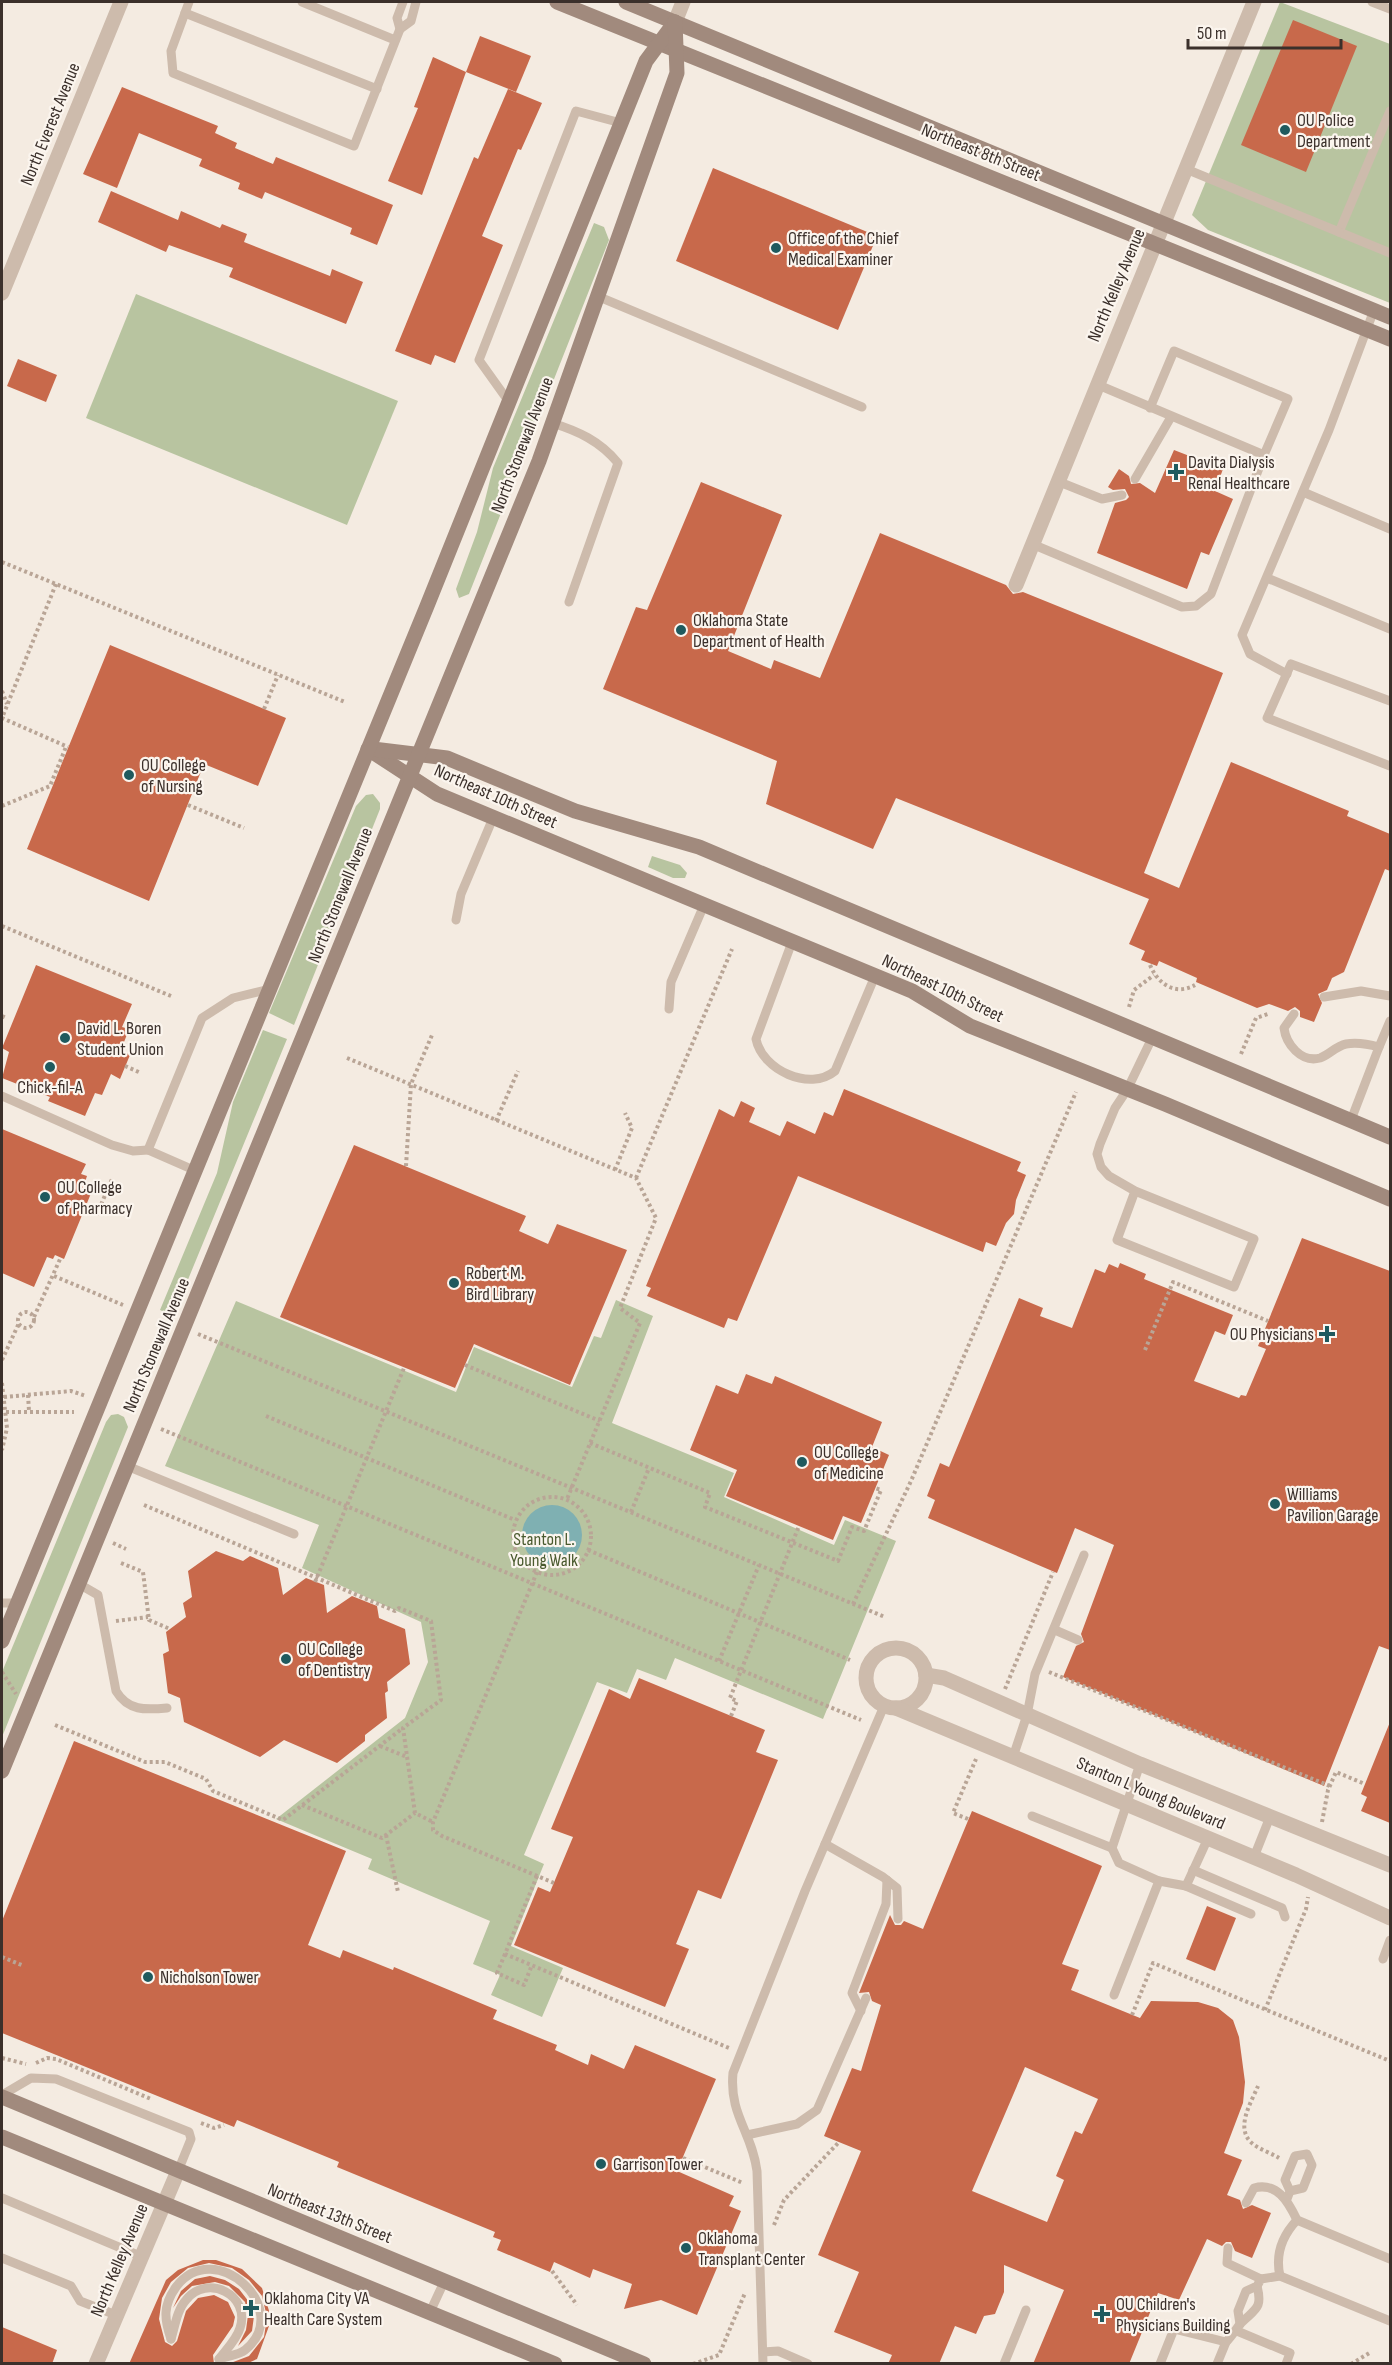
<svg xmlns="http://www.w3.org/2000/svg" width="1392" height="2365" font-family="'Sofia Sans Condensed',sans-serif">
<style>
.green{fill:#b8c4a0}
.water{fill:#7fb0b2}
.building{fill:#c8694b;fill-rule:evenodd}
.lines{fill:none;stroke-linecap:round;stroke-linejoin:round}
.path{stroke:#b9a596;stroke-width:4;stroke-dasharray:3 3;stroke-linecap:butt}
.service{stroke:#cdbbac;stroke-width:9}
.minor{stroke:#cdbbac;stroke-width:15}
.tertiary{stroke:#cdbbac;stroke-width:15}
.secondary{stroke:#a18a7d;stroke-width:15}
.poi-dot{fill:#1f5a5e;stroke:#fbf5ee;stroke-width:2}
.labels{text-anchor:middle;stroke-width:4.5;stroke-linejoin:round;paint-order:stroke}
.poi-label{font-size:18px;fill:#3b302b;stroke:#fbf5ee;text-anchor:start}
.street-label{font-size:18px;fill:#3b302b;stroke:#fbf5ee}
.park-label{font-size:18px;fill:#4a5a2e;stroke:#fbf5ee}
</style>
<rect width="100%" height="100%" fill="#f4ebe1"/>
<!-- green -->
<g class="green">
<polygon points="1280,2 1390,44 1390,303 1208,230 1192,215"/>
<polygon points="594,223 604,227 609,240 469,594 459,598 456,589 477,532 493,468"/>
<polygon points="136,294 398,401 347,525 86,418"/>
<polygon points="373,794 380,803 380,809 294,1025 269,1013 356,806 366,795"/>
<polygon points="652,856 680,865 687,873 685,878 673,878 648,867"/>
<polygon points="263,1030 287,1039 173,1316 160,1310 217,1173 233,1102"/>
<polygon points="616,1300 653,1316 612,1423 734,1473 724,1497 834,1545 845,1520 896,1541 823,1719 675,1658 666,1680 637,1669 627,1693 597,1682 524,1855 544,1864 511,1946 563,1968 542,2017 491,1995 500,1975 473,1964 490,1921 368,1869 372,1859 276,1819 405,1718 428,1662 421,1622 302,1568 319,1525 165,1466 236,1301 456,1392 474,1347 572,1387 594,1336 601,1338"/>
<polygon points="118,1414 124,1417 128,1427 2,1737 2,1672 106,1422 111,1415"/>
</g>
<!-- water -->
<circle class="water" cx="552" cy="1535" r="30"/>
<!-- building -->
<g class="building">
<polygon points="1293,20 1357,46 1306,172 1241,145"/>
<polygon points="480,36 531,56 516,92 466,72"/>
<polygon points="433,57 466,72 422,195 388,181 418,108 414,107"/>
<polygon points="122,87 218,126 215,133 237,143 235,148 273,164 276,157 393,205 377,245 350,234 352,228 265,192 262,199 238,189 240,183 199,166 202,159 139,133 117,188 83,174"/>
<polygon points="508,89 542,103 521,150 518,149 482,236 503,245 455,363 435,355 431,365 395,351 474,157 478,159"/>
<polygon points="713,168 877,236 838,330 676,261"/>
<polygon points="111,191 178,220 181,211 220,228 222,224 247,234 244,242 330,276 332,269 363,282 346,324 229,277 233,268 169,245 166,252 98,222"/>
<polygon points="18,359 57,375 46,402 7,386"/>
<polygon points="1174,450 1223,469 1215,491 1233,499 1209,555 1201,552 1187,589 1097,553 1115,503 1126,500 1129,497 1125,489 1113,490 1108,487 1119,469 1129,476 1131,484 1140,483 1155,493"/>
<polygon points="701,482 782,515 728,651 771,669 774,660 820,678 880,533 1006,585 1013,594 1023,592 1223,673 1144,873 1179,888 1231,762 1349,811 1347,816 1390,834 1390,871 1385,869 1344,972 1332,978 1327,990 1318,994 1322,1003 1314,1022 1300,1017 1300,1011 1295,1007 1288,1011 1269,1004 1257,1008 1196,982 1197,978 1159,961 1157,966 1141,960 1145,951 1129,944 1149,899 896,798 873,849 766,804 777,761 603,689 636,607 647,610"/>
<polygon points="110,645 286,718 258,786 204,764 149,901 27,849"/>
<polygon points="36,965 132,1004 122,1027 129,1029 121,1050 130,1055 120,1079 111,1074 102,1095 95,1093 85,1116 48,1101 50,1097 2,1078 9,1052 2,1048"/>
<polygon points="844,1089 1021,1162 1017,1171 1026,1175 1016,1200 1014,1214 1006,1223 996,1246 986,1242 983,1252 798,1176 737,1321 728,1318 724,1328 647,1296 651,1288 646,1286 719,1109 734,1117 741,1101 755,1108 749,1122 780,1136 787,1121 815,1134 824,1112 833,1116"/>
<polygon points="2,1129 86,1164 81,1174 87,1176 85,1182 94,1186 64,1259 55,1255 53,1259 47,1257 34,1287 2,1273"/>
<polygon points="354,1145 526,1216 519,1231 548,1244 557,1224 627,1250 570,1385 474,1344 455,1388 280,1317"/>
<polygon points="1302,1238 1390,1271 1390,1650 1379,1646 1324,1786 1063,1677 1076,1646 1084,1642 1081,1634 1114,1545 1075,1528 1057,1573 928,1518 935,1500 927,1496 940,1463 949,1467 1019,1298 1043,1308 1040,1316 1072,1328 1095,1269 1105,1273 1109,1264 1118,1268 1120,1263 1146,1274 1144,1279 1233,1315 1225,1335 1215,1331 1194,1381 1239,1398 1241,1395 1246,1396 1266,1349 1258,1346"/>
<polygon points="746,1374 772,1384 775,1376 882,1422 872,1447 889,1455 861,1523 843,1516 833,1540 726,1496 737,1470 690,1450 716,1385 738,1394"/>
<polygon points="216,1551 243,1561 250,1556 278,1568 283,1595 306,1578 324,1585 327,1613 352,1596 377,1606 379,1618 405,1629 410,1664 387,1682 388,1691 385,1693 387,1718 365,1735 365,1741 337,1763 284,1740 260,1757 184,1722 180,1698 168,1693 163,1654 169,1651 166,1632 186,1617 183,1603 192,1597 188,1571"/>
<polygon points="639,1678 765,1730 756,1752 778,1760 721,1899 698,1890 676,1944 689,1949 665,2007 514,1945 538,1887 550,1892 573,1837 551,1829 609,1689 630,1699"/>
<polygon points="1390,1722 1390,1823 1361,1811 1367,1797 1361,1794"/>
<polygon points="74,1741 346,1851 308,1945 340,1958 343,1950 393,1970 394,1967 497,2010 493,2019 557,2045 555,2050 588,2065 591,2054 624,2069 635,2045 716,2079 677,2171 734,2196 729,2206 741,2211 697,2315 661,2300 624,2309 632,2284 593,2269 590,2278 554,2262 550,2272 497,2250 501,2240 493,2237 495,2232 337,2167 339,2162 237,2120 234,2127 2,2033 2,1921"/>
<path d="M972,1811l130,55 -40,98 17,6 -8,20 69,28 11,-17 47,1 20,6 15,12 6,17 6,45 -2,21 -19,50 18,7 -15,35 13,5 3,9 9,-4 19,8 -19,45 -17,-7 -4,-9h-5l-4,4 -15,-7 -28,61 -21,-7 -29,71h-96l31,-74 -60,-25v27l-9,22 -11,2 -8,18 -21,-8 -16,38h-51l4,-9 -58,-23 25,-60 -41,-17 43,-104 -37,-15 28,-68 9,3 20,-66 -9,-4 -3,-9 -10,1 31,-78 5,10h6l3,-4 19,8zM1025,2067l73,32 -16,35 -7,-3 -19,45 8,4 -17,42 -75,-31z"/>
<polygon points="1207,1906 1236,1918 1215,1971 1186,1959"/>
<polygon points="203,2260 216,2260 242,2269 262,2288 270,2314 269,2326 257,2359 246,2364 228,2364 249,2356 264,2337 267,2317 262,2296 249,2280 232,2268 209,2263 188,2268 171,2282 162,2298 159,2319 165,2342 172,2346 177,2341 186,2311 198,2298 214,2295 228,2302 235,2317 233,2326 213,2355 214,2364 129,2364 166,2280 178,2270"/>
<polygon points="210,2276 225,2280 239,2289 249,2302 254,2316 252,2331 238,2346 246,2330 248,2315 245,2302 229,2286 215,2282 192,2286 181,2296 173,2308 181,2291 195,2279"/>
<polygon points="2,2327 57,2350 52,2364 2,2364"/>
</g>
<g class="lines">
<!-- path -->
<g class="path">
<polyline points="2,562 345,702"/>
<polyline points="56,584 2,718 68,747"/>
<polyline points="2,691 7,704"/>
<polyline points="264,709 278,675"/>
<polyline points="188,805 244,828"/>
<polyline points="2,806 50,786 66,747"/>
<polyline points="2,926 171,996"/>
<path d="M1150,965c8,19 25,31 45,20"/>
<polyline points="1129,1007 1134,990 1154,975"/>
<polyline points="2,1016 6,1018"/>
<polyline points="1241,1054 1256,1018 1268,1014"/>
<polyline points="347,1058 636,1178 656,1218 620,1308 640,1323 567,1499"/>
<polyline points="125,1066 141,1073"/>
<polyline points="496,1121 518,1071"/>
<polyline points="406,1166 411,1084 432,1035"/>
<polyline points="615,1170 632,1128 625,1113"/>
<polyline points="636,1178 732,949"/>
<polyline points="85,1208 97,1214 112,1179"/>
<polyline points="54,1276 123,1305"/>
<circle cx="26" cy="1320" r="8"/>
<polyline points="34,1317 61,1257"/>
<polyline points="198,1334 885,1617"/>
<polyline points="1145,1350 1173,1282 1268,1321"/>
<polyline points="2,1360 19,1323"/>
<polyline points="465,1365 600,1421"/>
<polyline points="2,1383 7,1428 2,1450"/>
<polyline points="28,1395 29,1411"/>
<polyline points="4,1397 71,1391 86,1396"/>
<polyline points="6,1412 74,1412"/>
<polyline points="266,1416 515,1520"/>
<polyline points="161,1429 861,1720"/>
<polyline points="590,1443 710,1493 705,1507 838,1561 852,1527 864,1531 881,1490 875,1488"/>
<circle cx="552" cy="1536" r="39"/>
<polyline points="144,1505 395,1611 399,1608 431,1621 441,1700 403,1728 415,1813 433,1822"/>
<polyline points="631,1512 649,1468"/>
<polyline points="113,1543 126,1549"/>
<polyline points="588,1550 850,1660"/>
<polyline points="121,1563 143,1572 149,1620 170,1629"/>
<polyline points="537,1572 433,1822 433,1830 442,1836 554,1883"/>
<polyline points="315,1582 404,1368"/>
<polyline points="853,1604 911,1481 1076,1092"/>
<polyline points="116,1621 148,1617"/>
<polyline points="719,1661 759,1565"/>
<polyline points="2,1672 16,1694"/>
<polyline points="1049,1672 1330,1786"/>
<polyline points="1005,1689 1053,1572"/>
<polyline points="731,1716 737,1701 730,1698 799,1526"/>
<polyline points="55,1725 145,1762 165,1762 206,1779 213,1791 283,1820 403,1728"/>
<polyline points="380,1746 407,1757"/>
<polyline points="302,1805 382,1838 415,1813"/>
<polyline points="968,1819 953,1813 976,1759"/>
<polyline points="1322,1822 1328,1790 1336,1772 1365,1784"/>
<polyline points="386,1835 398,1892"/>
<polyline points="537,1876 505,1954 729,2048"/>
<polyline points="505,1954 497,1973 524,1985 532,1965"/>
<polyline points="2,1957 24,1966"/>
<polyline points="1265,2010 1306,1909 1308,1897"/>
<polyline points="1132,2015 1153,1963 1390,2061"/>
<polyline points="2,2058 26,2064"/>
<polyline points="36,2063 47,2058 56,2059 151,2099"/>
<path d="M1258,2086c-7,17 -24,43 -5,58 8,6 18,9 26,14"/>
<polyline points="201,2123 214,2128 224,2125"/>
<polyline points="683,2158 743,2183"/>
<polyline points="774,2225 784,2200 839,2142"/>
<polyline points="552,2271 577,2305"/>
<polyline points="693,2364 719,2355 745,2293"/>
<polyline points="1351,2364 1371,2352"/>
</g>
<!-- service -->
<g class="service">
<polyline points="189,2 171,51 173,73 354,146 400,29"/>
<polyline points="302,2 395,40"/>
<polyline points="403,2 397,18 400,29 411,21 416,2"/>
<polyline points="1372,2 1390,9"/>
<polyline points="185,13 377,89"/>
<polyline points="1390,111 1339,232 1390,253"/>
<polyline points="1186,169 1339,232"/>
<polyline points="597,296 862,407"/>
<polyline points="509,402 479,360 576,111 621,123"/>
<polyline points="1150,408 1174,351 1288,399 1264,455"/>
<path d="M552,423c26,8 48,18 66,40l-49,139"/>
<polyline points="1135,479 1171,417"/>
<polyline points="1057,481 1102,499 1122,495"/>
<polyline points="1303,492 1390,529"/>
<polyline points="1032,544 1182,607 1196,606 1211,594 1264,455 1096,384"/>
<polyline points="1267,578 1390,629"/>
<polyline points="1287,674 1250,654 1242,635 1329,430 1374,310"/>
<polyline points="1390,701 1291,664 1267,718 1390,766"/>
<polyline points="456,920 461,894 493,818"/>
<path d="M792,942l-36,97c6,31 54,53 79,32l40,-95"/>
<polyline points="1324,997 1361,991 1390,996"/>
<polyline points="669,1009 671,982 704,905"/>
<path d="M1294,1014l-10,14c2,16 17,35 36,30 9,-3 16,-12 26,-14 12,-2 22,0 33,3l-28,73"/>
<polyline points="1379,1047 1390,1021"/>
<polyline points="2,1096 112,1145 133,1151 148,1150"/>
<polyline points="196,1171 148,1150 202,1018 233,998 270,989"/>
<polyline points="1135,1191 1117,1240 1234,1287 1254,1239 1135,1191 1109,1176 1101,1167 1097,1154 1100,1144 1115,1108 1127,1090 1153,1036"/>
<polyline points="127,1466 294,1534"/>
<path d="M79,1584l19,11 18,96c12,20 29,19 51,17"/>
<polyline points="2,1603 17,1603"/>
<polyline points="1055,1630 1078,1640"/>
<polyline points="1013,1757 1027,1715 1035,1674 1084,1555"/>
<polyline points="1140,1764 1112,1848 1119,1863 1159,1881 1186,1886 1208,1838"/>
<polyline points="1032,1816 1112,1848"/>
<polyline points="825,1844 883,1877 897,1888 898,1919"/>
<polyline points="1254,1857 1270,1817"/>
<polyline points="1193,1870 1282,1908 1285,1917"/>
<polyline points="1186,1886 1251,1914"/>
<polyline points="1383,1959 1390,1940"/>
<polyline points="1114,1995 1159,1881"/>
<polyline points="861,2011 852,1993 886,1904 887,1880"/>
<polyline points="2,2095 31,2078 56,2079 189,2132 191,2139 178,2171"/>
<polyline points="747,2135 797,2124 817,2110 866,1998"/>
<polyline points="2,2198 140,2256"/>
<polyline points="1287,2199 1290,2191 1285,2180 1295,2156 1307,2154 1312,2165 1303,2188 1290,2191"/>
<path d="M1246,2203l8,-15c23,-6 34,13 43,32l93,39"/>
<polyline points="1228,2248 1227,2263 1261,2279"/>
<polyline points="2,2258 71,2286 80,2301 116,2315"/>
<path d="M1280,2276c-5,-22 2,-40 17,-56"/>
<polyline points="430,2312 444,2282"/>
<polyline points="1240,2324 1238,2311 1246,2291 1257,2286 1261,2279 1280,2276 1390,2321"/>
<polyline points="1237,2331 1290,2353 1286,2364"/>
<path d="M171,2339c-7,-20 -8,-34 5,-52 39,-52 119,23 69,63 -6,5 -18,6 -26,9"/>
<path d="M171,2339c4,-13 6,-29 15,-39 21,-27 65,-5 54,28 -3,11 -14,22 -21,31"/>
<polyline points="763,2352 778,2351 808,2364"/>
<path d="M763,2364l-6,-193c-5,-39 -28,-56 -24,-98l72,-182 79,-185"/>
<polyline points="1004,2364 1026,2310"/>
<path d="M1160,2364l14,-35 52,13c6,-6 10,-13 15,-19 14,-14 22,-14 16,-37"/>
<polyline points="1217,2364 1226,2342"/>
</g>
<!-- minor -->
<g class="minor">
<polyline points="675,22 683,2"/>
<polyline points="2,293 121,2"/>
<polyline points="1016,585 1254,2"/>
</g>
<!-- tertiary -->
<g class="tertiary">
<circle cx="896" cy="1678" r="30"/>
<polyline points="926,1675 944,1678 1140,1764 1390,1865"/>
<polyline points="896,1708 1296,1875 1390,1918"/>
<polyline points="96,2364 178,2171"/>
</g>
<!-- secondary -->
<g class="secondary">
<polyline points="557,2 1390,339"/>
<polyline points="626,2 1390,317"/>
<polyline points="368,749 437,794 912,991 970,1026 1165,1104 1390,1199"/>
<polyline points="373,749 447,758 575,811 699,847 1390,1137"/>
<polyline points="2,1641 427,606 646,61 675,22"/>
<polyline points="2,1771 539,461 677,73 675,22"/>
<polyline points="2,2097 644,2364"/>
<polyline points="2,2137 555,2364"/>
</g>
</g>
<!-- markers -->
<g class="poi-dot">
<circle cx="1285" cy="130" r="6"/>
<circle cx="776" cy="248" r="6"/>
<path d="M1173 463h6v6h6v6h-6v6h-6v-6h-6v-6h6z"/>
<circle cx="681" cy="630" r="6"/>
<circle cx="129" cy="775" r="6"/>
<circle cx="65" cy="1038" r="6"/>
<circle cx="50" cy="1067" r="6"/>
<circle cx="45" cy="1197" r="6"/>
<circle cx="454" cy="1283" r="6"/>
<path d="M1324 1325h6v6h6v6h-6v6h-6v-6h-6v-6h6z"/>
<circle cx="802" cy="1462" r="6"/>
<circle cx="1275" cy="1504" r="6"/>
<circle cx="286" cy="1659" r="6"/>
<circle cx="148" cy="1977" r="6"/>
<circle cx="601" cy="2164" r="6"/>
<circle cx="686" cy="2248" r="6"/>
<path d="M248 2299h6v6h6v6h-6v6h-6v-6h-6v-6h6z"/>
<path d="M1099 2305h6v6h6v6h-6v6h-6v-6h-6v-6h6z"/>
</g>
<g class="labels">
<!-- poi labels -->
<g class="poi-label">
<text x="1297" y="126">OU Police<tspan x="1297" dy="21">Department</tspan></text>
<text x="788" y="244">Office of the Chief<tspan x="788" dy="21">Medical Examiner</tspan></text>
<text x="1188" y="468">Davita Dialysis<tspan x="1188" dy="21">Renal Healthcare</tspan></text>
<text x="693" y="626">Oklahoma State<tspan x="693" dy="21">Department of Health</tspan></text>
<text x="141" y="771">OU College<tspan x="141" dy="21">of Nursing</tspan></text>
<text x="77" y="1034">David L. Boren<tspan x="77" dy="21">Student Union</tspan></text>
<text x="50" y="1093" text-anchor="middle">Chick-fil-A</text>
<text x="57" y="1193">OU College<tspan x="57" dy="21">of Pharmacy</tspan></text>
<text x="466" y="1279">Robert M.<tspan x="466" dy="21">Bird Library</tspan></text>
<text x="1314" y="1340" text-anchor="end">OU Physicians</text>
<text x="814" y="1458">OU College<tspan x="814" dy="21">of Medicine</tspan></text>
<text x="1287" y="1500">Williams<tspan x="1287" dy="21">Pavilion Garage</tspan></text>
<text x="298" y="1655">OU College<tspan x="298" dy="21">of Dentistry</tspan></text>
<text x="160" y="1983">Nicholson Tower</text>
<text x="613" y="2170">Garrison Tower</text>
<text x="698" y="2244">Oklahoma<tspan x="698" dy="21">Transplant Center</tspan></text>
<text x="264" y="2304">Oklahoma City VA<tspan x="264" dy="21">Health Care System</tspan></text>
<text x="1116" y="2310">OU Children's<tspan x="1116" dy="21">Physicians Building</tspan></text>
</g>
<!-- street labels -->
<g class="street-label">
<text transform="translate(50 124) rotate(-68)" y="6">North Everest Avenue</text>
<text transform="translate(981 152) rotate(22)" y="6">Northeast 8th Street</text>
<text transform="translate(1116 285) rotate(-67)" y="6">North Kelley Avenue</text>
<text transform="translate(522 445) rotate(-69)" y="6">North Stonewall Avenue</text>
<text transform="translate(496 796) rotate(24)" y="6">Northeast 10th Street</text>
<text transform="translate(340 895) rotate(-68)" y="6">North Stonewall Avenue</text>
<text transform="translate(943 988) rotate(26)" y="6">Northeast 10th Street</text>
<text transform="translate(156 1345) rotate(-67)" y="6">North Stonewall Avenue</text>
<text transform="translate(1151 1793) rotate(23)" y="6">Stanton L Young Boulevard</text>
<text transform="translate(330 2213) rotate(22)" y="6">Northeast 13th Street</text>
<text transform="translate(119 2260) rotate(-67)" y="6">North Kelley Avenue</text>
</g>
<!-- park labels -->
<g class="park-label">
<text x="544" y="1545">Stanton L.<tspan x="544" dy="21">Young Walk</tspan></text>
</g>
</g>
<!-- border -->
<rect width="1392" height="2365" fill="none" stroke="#3b302b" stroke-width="6"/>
<!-- scale -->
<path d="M1188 39v9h153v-9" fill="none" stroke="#3b302b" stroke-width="3"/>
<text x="1197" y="39" font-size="18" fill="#3b302b" stroke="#fbf5ee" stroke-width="4.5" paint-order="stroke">50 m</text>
</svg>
